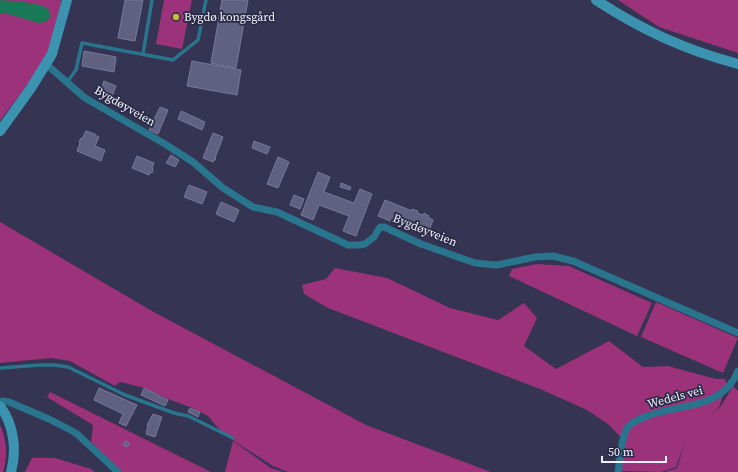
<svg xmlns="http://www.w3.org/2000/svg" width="738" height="472" font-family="'Source Serif 4',serif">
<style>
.green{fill:#9c3279}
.water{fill:#197856}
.building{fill:#606181;stroke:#77789a}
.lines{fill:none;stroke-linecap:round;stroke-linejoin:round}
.lane{stroke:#29758e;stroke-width:3.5}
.street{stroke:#29758e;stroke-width:7}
.secondary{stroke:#3b93b0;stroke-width:10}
.poi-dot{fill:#c8bb3b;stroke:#2b2a47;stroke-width:1.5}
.labels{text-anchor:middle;stroke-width:3.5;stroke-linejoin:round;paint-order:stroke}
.poi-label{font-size:12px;fill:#f2f3fe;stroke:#2b2a47;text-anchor:start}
.street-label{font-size:12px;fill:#f2f3fe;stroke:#2b2a47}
</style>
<rect width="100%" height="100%" fill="#353452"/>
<!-- green -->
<g class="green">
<path d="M0,0h61c-1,17 -9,47 -18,62 -13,20 -29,40 -43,59z"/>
<polygon points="164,0 192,0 182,49 156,44"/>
<polygon points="618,0 738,0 738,53 659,27"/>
<polygon points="0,222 152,311 366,425 491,472 288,472 273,466 234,441 219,429 208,416 195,409 168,399 145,388 120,382 115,386 70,361 51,358 0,363"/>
<polygon points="536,264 569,266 652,303 637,336 509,276 512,269"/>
<polygon points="335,268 387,278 450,308 498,320 524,303 537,318 524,346 556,369 609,341 643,367 668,366 716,379 725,379 727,385 719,407 708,418 721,406 733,386 738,391 738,472 665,472 677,468 686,440 676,467 661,472 620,471 626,443 608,424 587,410 540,389 328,308 304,294 302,285 326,279"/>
<polygon points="656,302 738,338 723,373 641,337"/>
<polygon points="50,392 211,472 120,472 91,442 93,425 47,397"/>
<path d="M0,425c7,15 8,32 3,47h-3z"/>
<polygon points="233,441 271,468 283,472 225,472"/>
<polygon points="32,458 55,458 91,469 95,472 25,472"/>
</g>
<!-- water -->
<path class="water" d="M0,0c10,1 41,2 48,9 2,2 2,5 2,9l-5,4 -6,1 -35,-10 -4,1z"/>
<!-- building -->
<g class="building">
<polygon points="125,0 143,0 135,41 118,38"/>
<polygon points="222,0 248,0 236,68 211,63"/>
<polygon points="84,51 116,57 114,72 82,66"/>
<polygon points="192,61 241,70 237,95 187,86"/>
<polygon points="104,81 116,86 111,99 99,95"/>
<polygon points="160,107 168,110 158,134 149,130"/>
<polygon points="181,111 205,122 202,130 178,119"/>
<polygon points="86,131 95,134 95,135 99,137 95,146 105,150 101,161 77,151 80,143 79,142 81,138 82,139"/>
<polygon points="213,133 223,137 215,158 216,159 213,162 203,158"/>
<polygon points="254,141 270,147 267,154 252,148"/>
<polygon points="171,155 179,160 175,167 166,163"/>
<polygon points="137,156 154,163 152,168 153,169 152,173 150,172 149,175 132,168"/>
<polygon points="278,157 289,162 278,188 267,184"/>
<polygon points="318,172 330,177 324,192 354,203 360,189 372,194 356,236 343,231 349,216 319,205 313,220 301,215"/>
<polygon points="341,183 351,187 350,190 340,187"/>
<polygon points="189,185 207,192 202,204 184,197"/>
<polygon points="294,195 304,199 300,209 290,205"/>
<polygon points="385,200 412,211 412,209 418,211 417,213 423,215 424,213 429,216 428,217 433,220 427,236 378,216"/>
<polygon points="221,202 239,210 234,222 216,214"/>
<polygon points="99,388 137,405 126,426 119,423 123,414 94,400"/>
<polygon points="144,388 168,400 165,406 141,395"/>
<polygon points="190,408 200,412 198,417 188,412"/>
<polygon points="153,414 162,417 155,437 146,434 148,425 147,425"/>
<polygon points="126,441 130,444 127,447 123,445"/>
</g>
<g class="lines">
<!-- lane -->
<g class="lane">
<polyline points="143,54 152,0"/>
<polyline points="67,82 76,70 82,43 173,60 198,40 206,0"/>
<polyline points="0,368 40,365 54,365 68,367 125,395 174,413 188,416 233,438"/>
</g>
<!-- street -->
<g class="street">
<polyline points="46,64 85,98 165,144 193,162 223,188 253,207 277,212 348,245 359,245 365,244 374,237 380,227 384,227 421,244 475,263 497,265 535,257 553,256 573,261 738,333"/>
<polyline points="0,402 3,401 9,402 49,419 76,433 118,472"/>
<path d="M618,472c2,-12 3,-31 8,-42 3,-6 9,-9 14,-11 34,-17 81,-6 98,-48"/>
</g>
<!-- secondary -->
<g class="secondary">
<path d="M596,0c46,30 89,50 142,64"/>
<polyline points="0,131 31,88 52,54 67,0"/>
<path d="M0,406c14,19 17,44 11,66"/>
</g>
</g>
<!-- markers -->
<circle class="poi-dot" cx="176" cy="17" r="4"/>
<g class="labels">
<!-- poi labels -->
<g class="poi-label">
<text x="184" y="21">Bygdø kongsgård</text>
</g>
<!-- street labels -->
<g class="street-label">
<text transform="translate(125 106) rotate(30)" y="4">Bygdøyveien</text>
<text transform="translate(425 230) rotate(22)" y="4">Bygdøyveien</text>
<text transform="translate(675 397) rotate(-15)" y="4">Wedels vei</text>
</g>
</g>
<!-- scale -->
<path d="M602 456v6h64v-6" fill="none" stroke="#f2f3fe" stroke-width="2"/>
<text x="608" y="456" font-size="12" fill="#f2f3fe" stroke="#2b2a47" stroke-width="3" paint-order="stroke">50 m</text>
</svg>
